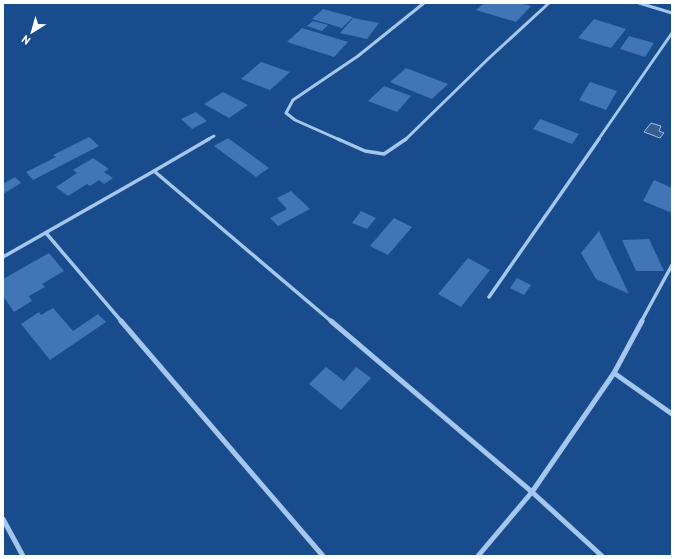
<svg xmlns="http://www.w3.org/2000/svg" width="675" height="559" font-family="Barlow,sans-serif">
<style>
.water{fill:#3a5f8f;stroke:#97c1f1}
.building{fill:#4176b6}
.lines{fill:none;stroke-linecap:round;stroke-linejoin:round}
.minor-far2{stroke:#a4c6ef;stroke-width:3}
.minor-far1{stroke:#a4c6ef;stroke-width:3.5}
.minor{stroke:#a4c6ef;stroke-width:5}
</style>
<rect width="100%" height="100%" fill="#184c8d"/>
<!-- water -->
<polygon class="water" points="651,123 661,126 659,131 664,133 660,138 644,132"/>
<!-- building -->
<g class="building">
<polygon points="484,3 520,3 531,6 516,22 476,10"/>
<polygon points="323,9 353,17 342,28 312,19"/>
<polygon points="353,18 379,23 367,39 340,33"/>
<polygon points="594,19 626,29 611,48 578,38"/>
<polygon points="313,21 328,25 322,31 307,26"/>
<polygon points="302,28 348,42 334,57 287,42"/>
<polygon points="629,36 654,43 645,57 620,49"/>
<polygon points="261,62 290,72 270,90 241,79"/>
<polygon points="406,68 448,84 432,99 390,82"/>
<polygon points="590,82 617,91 606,110 579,100"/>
<polygon points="384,86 411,96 397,112 368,101"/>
<polygon points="223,92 248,105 229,118 204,104"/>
<polygon points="196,112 207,121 192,129 181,119"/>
<polygon points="540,119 579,134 572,144 533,129"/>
<polygon points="89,137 99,146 33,180 26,172 56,157 53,155"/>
<polygon points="228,138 269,168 256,177 214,146"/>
<polygon points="93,158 109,169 104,172 113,178 104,184 99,180 90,186 87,184 68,196 56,187 77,173 73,170"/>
<polygon points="15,177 21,183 3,194 3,184"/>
<polygon points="654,180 672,188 672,213 643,201"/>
<polygon points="291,191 310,209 278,226 270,218 287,209 277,198"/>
<polygon points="361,211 376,218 367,229 352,223"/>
<polygon points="394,218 412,227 388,255 370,246"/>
<polygon points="599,231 629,294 596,279 581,253"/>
<polygon points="649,239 664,271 636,271 622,240"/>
<polygon points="49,253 64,271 42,284 45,287 29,296 32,301 14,312 3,296 3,279"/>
<polygon points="468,258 490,270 461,307 438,294"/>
<polygon points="517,278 531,285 524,295 510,288"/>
<polygon points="53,308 73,331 98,314 106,322 50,360 21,324 39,312 41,315"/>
<polygon points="326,367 344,381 356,367 371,378 341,410 309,384"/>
</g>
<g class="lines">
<!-- minor-far2 -->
<g class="minor-far2">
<polyline points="639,3 672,13"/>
<polyline points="207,140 214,136"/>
<polyline points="340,140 295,120 286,113 293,100 358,56 424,3"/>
<polyline points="405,140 488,59 549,3"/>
<polyline points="598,140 672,33"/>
</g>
<!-- minor-far1 -->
<g class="minor-far1">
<polyline points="338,139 365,151 384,154 406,139"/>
<polyline points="154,171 209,139"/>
<polyline points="46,233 122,322"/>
<polyline points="3,257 154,171 332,322"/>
<polyline points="489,297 599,139"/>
<polyline points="641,322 672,265"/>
</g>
<!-- minor -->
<g class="minor">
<polyline points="121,321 323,556"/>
<polyline points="331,321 532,492 602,556"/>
<polyline points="614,373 672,414"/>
<polyline points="3,519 23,556"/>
<polyline points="478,556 532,492 614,373 642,321"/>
</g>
</g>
<!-- border -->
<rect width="675" height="559" fill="none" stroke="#ffffff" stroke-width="8"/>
<!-- north arrow -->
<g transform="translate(32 32) rotate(217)" stroke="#184c8d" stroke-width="3" paint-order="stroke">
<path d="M0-3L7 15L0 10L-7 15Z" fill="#ffffff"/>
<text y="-6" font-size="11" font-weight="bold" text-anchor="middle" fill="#ffffff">N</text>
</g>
</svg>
